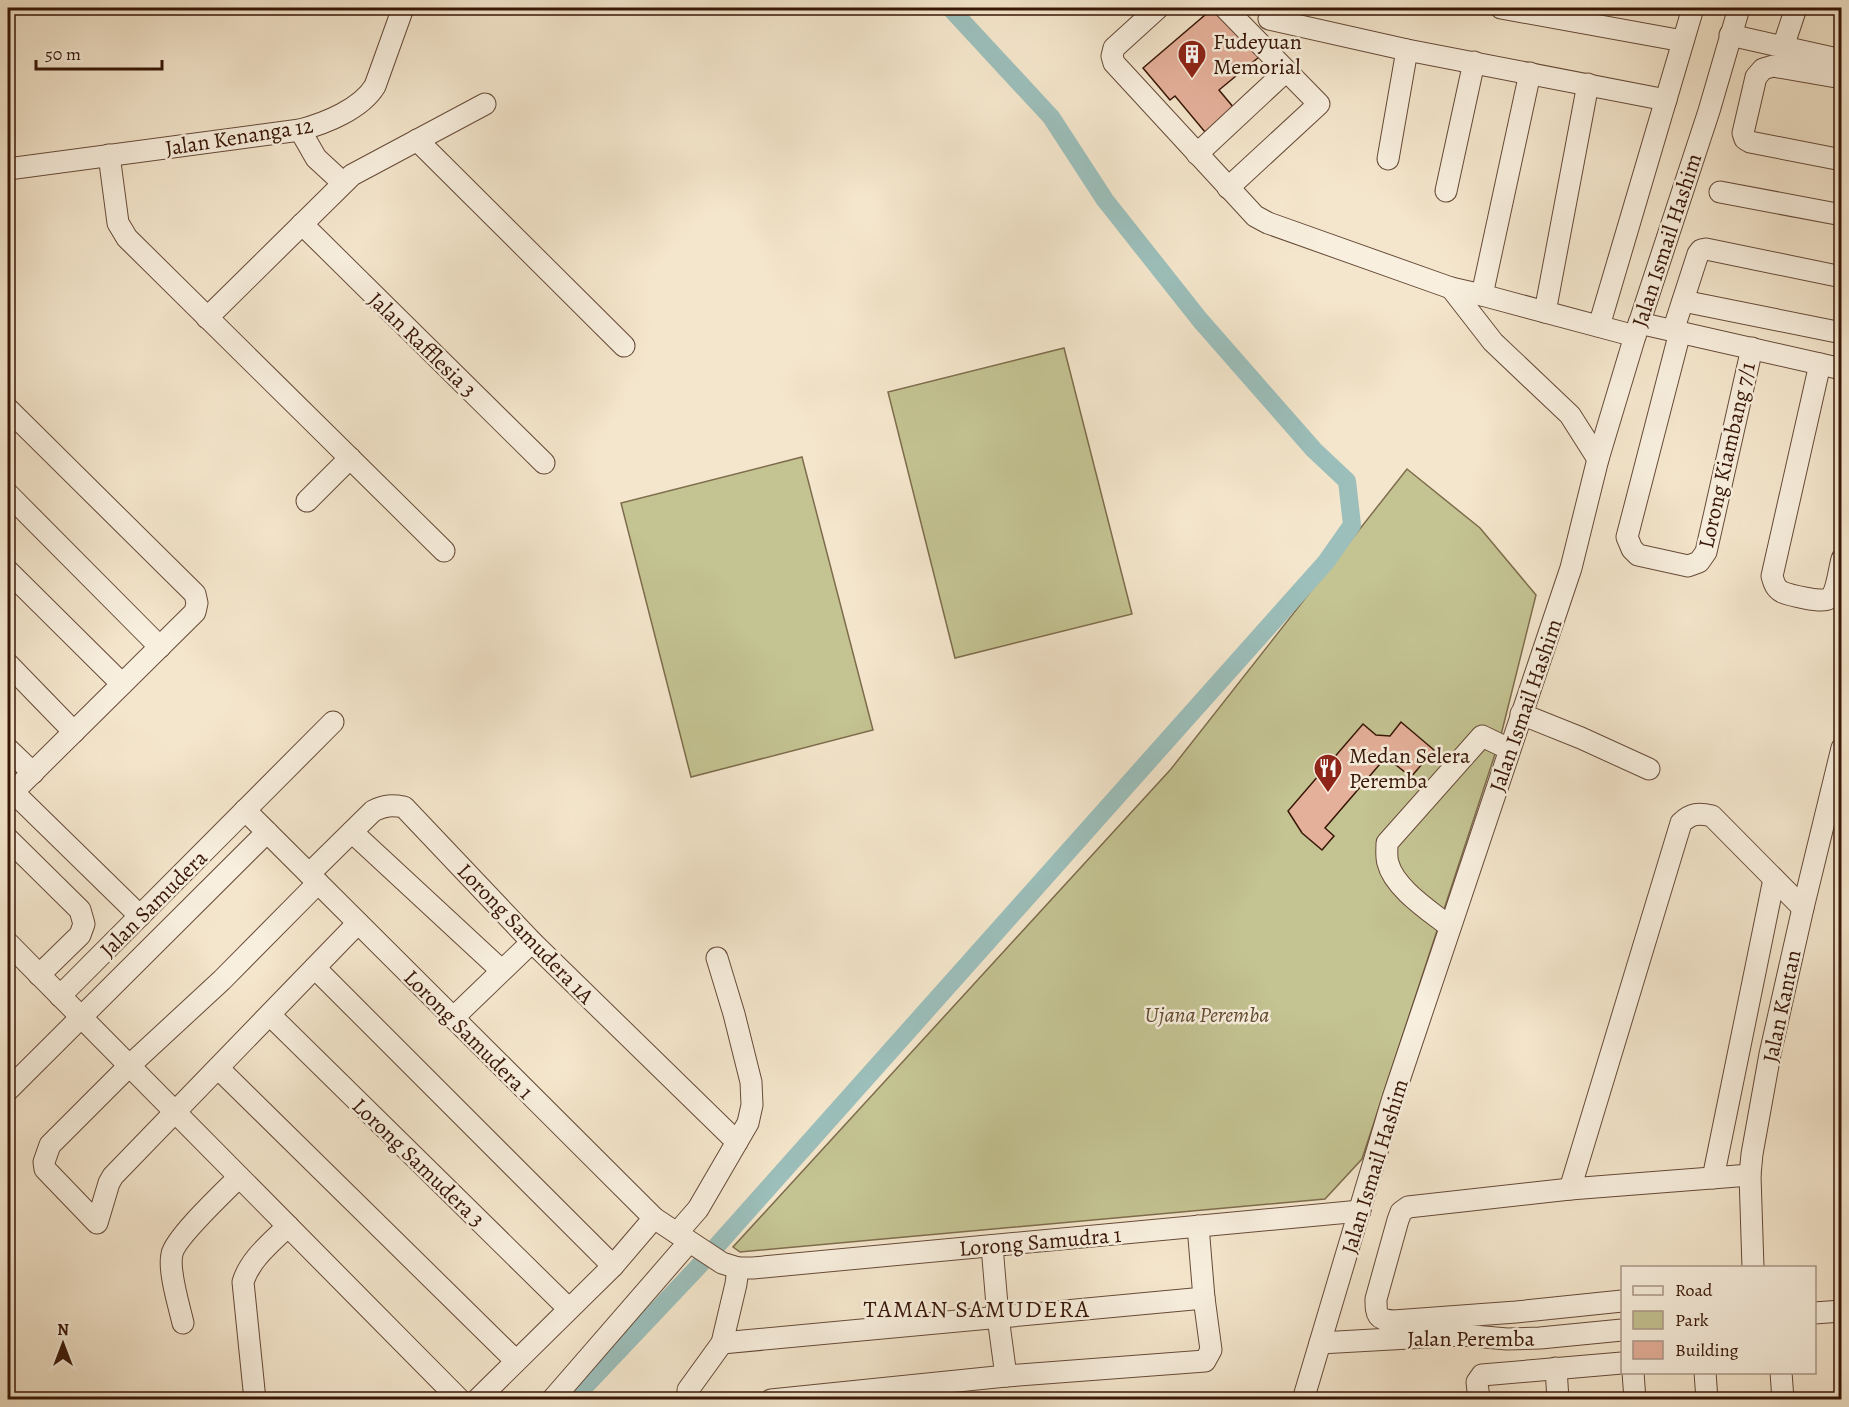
<svg xmlns="http://www.w3.org/2000/svg" width="1849" height="1407" font-family="Alegreya,serif">
<style>
.green{fill:#c4c392;stroke:#7e6c4c;stroke-width:1.5}
.lines{fill:none;stroke-linecap:round;stroke-linejoin:round}
.canal{stroke:#9cbfbb;stroke-width:18}
.building{fill:#e5b09a;stroke:#371606;stroke-width:1.5}
.minor-casing{stroke:#664a38;stroke-width:23}
.minor{stroke:#f8efde;stroke-width:21}
.labels{text-anchor:middle;stroke-width:5;stroke-linejoin:round;paint-order:stroke}
.poi-label{font-size:22px;fill:#371606;stroke:#f8efde;text-anchor:start}
.street-label{font-size:22px;fill:#371606;stroke:#f8efde}
.park-label{font-size:22px;font-style:italic;fill:#614a30;stroke:#f8efde}
.neighbourhood-label{font-size:24px;letter-spacing:1.5px;fill:#371606;stroke:#f8efde}
</style>
<rect width="100%" height="100%" fill="#f4e6cc"/>
<filter id="stains"><feTurbulence type="fractalNoise" baseFrequency=".00333" numOctaves="4"/><feColorMatrix values="0 0 0 0 .2 0 0 0 0 .09 0 0 0 0 .02 0 0 0 .5 -.17"/></filter>
<radialGradient id="worn" r=".72"><stop offset=".6" stop-color="#630" stop-opacity="0"/><stop offset="1" stop-color="#630" stop-opacity=".3"/></radialGradient>
<!-- green -->
<g class="green">
<polygon points="1064,348 1132,614 955,658 888,392"/>
<polygon points="802,457 873,730 691,777 621,503"/>
<polygon points="1407,469 1480,528 1536,595 1500,739 1362,1159 1325,1199 740,1252 733,1247 1171,769"/>
</g>
<g class="lines">
<!-- canal -->
<polyline class="canal" points="572,1400 697,1268 1326,562 1352,525 1347,481 1314,450 1200,320 1105,200 1051,117 950,8"/>
</g>
<!-- building -->
<g class="building">
<polygon points="1212,9 1259,57 1219,90 1234,108 1205,132 1175,96 1170,100 1143,68"/>
<polygon points="1401,722 1434,750 1411,777 1386,757 1325,828 1334,836 1322,850 1302,833 1288,811 1363,724 1376,735 1390,736"/>
</g>
<g class="lines">
<!-- minor casing -->
<g class="minor-casing">
<g id="minor">
<polyline points="1158,8 1114,48 1112,56 1114,63 1255,216 1268,223 1451,288 1482,295 1635,336"/>
<polyline points="1225,8 1319,104 1228,188"/>
<polyline points="1501,8 1683,41"/>
<polyline points="1269,19 1407,50 1666,100"/>
<polyline points="1730,35 1842,60"/>
<polyline points="1783,47 1796,8"/>
<polyline points="1842,78 1773,66 1763,69 1756,77 1743,133 1745,139 1750,142 1842,160"/>
<polyline points="300,130 316,158 343,183"/>
<polyline points="417,140 624,346"/>
<polyline points="1197,154 1286,71"/>
<polyline points="109,155 118,223 127,238 444,551"/>
<polyline points="1388,159 1407,50"/>
<path d="M8,169l292,-39c26,-7 61,-21 75,-44l28,-78"/>
<polyline points="1446,191 1474,62"/>
<polyline points="1720,192 1842,215"/>
<polyline points="302,224 544,463"/>
<polyline points="1451,288 1493,342 1570,415 1598,459"/>
<polyline points="1482,295 1530,73"/>
<polyline points="1683,301 1842,333"/>
<polyline points="1545,312 1588,84"/>
<polyline points="207,318 352,175 485,104"/>
<polyline points="1639,323 1842,369"/>
<polyline points="1599,326 1693,8"/>
<polyline points="1673,331 1698,254 1701,250 1706,249 1842,277"/>
<polyline points="1680,332 1627,537 1632,549 1638,555 1688,566 1699,562 1706,552 1752,348"/>
<path d="M1820,364l-48,212c2,7 3,12 10,16 7,3 40,11 46,7 9,-5 11,-30 14,-40"/>
<polyline points="8,409 195,594 197,603 195,612 8,797"/>
<polyline points="8,494 160,647"/>
<polyline points="307,501 350,458"/>
<polyline points="8,571 122,684"/>
<polyline points="8,664 74,732"/>
<polyline points="1521,714 1581,738 1649,769"/>
<polyline points="8,749 33,773"/>
<polyline points="8,787 140,916"/>
<polyline points="245,810 654,1218 722,1263 738,1268 753,1268 1360,1211"/>
<polyline points="352,832 501,970"/>
<polyline points="8,839 80,910 84,924 80,935 39,975"/>
<path d="M309,874l64,-63c12,-6 19,-6 31,-4l128,135 205,200"/>
<polyline points="318,883 222,980 129,1066 50,1145 44,1162 45,1169 97,1223 109,1183 113,1176 358,923"/>
<path d="M1450,927c-20,-16 -56,-39 -62,-64 -2,-6 -1,-13 -1,-20l95,-107 27,13"/>
<polyline points="8,943 460,1400"/>
<polyline points="315,968 613,1266"/>
<polyline points="60,996 333,722"/>
<polyline points="270,1015 569,1309"/>
<polyline points="453,1018 532,942"/>
<polyline points="218,1068 516,1361"/>
<polyline points="8,1090 267,832"/>
<polyline points="1713,1178 1774,879"/>
<path d="M1570,1189l111,-366c10,-10 18,-10 31,-7l91,92"/>
<polyline points="677,1233 698,1209 748,1123 752,1105 751,1082 734,1014 717,958"/>
<polyline points="992,1246 998,1317 1006,1376"/>
<polyline points="1753,1268 1750,1175 1752,1154 1770,1054 1803,908 1842,748"/>
<path d="M1622,1301l-106,11 -122,9c-17,-1 -18,-6 -18,-22l22,-79 3,-8 7,-5 162,-18 180,-14"/>
<polyline points="1814,1313 1842,1311"/>
<path d="M183,1323c-4,-17 -15,-53 -11,-69 3,-16 53,-63 67,-77"/>
<polyline points="722,1343 1204,1298"/>
<polyline points="1320,1343 1462,1335 1507,1339 1540,1338 1622,1330"/>
<polyline points="1556,1368 1558,1400"/>
<polyline points="1633,1372 1635,1400"/>
<polyline points="1705,1372 1707,1400"/>
<polyline points="1781,1372 1783,1400"/>
<path d="M255,1400l-12,-118c7,-23 28,-39 45,-56"/>
<polyline points="477,1400 613,1266 654,1218"/>
<polyline points="552,1400 689,1242"/>
<polyline points="688,1400 688,1390 722,1343 736,1284 738,1268"/>
<polyline points="771,1400 1006,1376 1205,1361 1211,1350 1204,1298 1198,1226"/>
<polyline points="1303,1400 1393,1098 1571,568 1598,459 1635,336 1709,111 1739,8"/>
<polyline points="1479,1400 1477,1382 1482,1375 1622,1363"/>
</g>
</g>
<!-- minor -->
<use href="#minor" class="minor"/>
</g>
<!-- icons -->
<defs>
<g id="building-pin" transform="scale(1.5)"><path d="M0 17L-7.5 6A9.5 9.5 0 1 1 7.5 6Z" fill="#8f2418" stroke="#f8efde"/><path d="M-4-6H4V6H1V3H-1V6H-4ZM-2.5-4.3h1.7v1.8h-1.7ZM.8-4.3h1.7v1.8H.8ZM-2.5-1h1.7V.8h-1.7ZM.8-1h1.7V.8H.8Z" fill="#fff"/></g>
<g id="restaurant-pin" transform="scale(1.5)"><path d="M0 17L-7.5 6A9.5 9.5 0 1 1 7.5 6Z" fill="#8f2418" stroke="#f8efde"/><path d="M-5-6h1v4h1v-4h1v4h1v-4h1v5L-1.5 .5V6h-2V.5L-5-1ZM5-6V6H3V1.5H1.5Q1.5-4 5-6Z" fill="#fff"/></g>
</defs>
<g fill-rule="evenodd">
<use href="#building-pin" x="1192" y="54"/>
<use href="#restaurant-pin" x="1328" y="768"/>
</g>
<g class="labels">
<!-- poi labels -->
<g class="poi-label">
<text x="1213" y="49">Fudeyuan<tspan x="1213" dy="25">Memorial</tspan></text>
<text x="1349" y="763">Medan Selera<tspan x="1349" dy="25">Peremba</tspan></text>
</g>
<!-- street labels -->
<g class="street-label">
<text transform="translate(239 136) rotate(-9)" y="8">Jalan Kenanga 12</text>
<text transform="translate(1666 240) rotate(-72)" y="8">Jalan Ismail Hashim</text>
<text transform="translate(423 344) rotate(44)" y="8">Jalan Rafflesia 3</text>
<text transform="translate(1726 455) rotate(-77)" y="8">Lorong Kiambang 7/1</text>
<text transform="translate(1525 705) rotate(-71)" y="8">Jalan Ismail Hashim</text>
<text transform="translate(153 903) rotate(-45)" y="8">Jalan Samudera</text>
<text transform="translate(526 933) rotate(46)" y="8">Lorong Samudera 1A</text>
<text transform="translate(1781 1006) rotate(-78)" y="8">Jalan Kantan</text>
<text transform="translate(469 1034) rotate(45)" y="8">Lorong Samudera 1</text>
<text transform="translate(419 1162) rotate(44)" y="8">Lorong Samudera 3</text>
<text transform="translate(1374 1166) rotate(-73)" y="8">Jalan Ismail Hashim</text>
<text transform="translate(1040 1241) rotate(-5)" y="8">Lorong Samudra 1</text>
<text x="1471" y="1346">Jalan Peremba</text>
</g>
<!-- park labels -->
<g class="park-label">
<text x="1207" y="1022">Ujana Peremba</text>
</g>
<!-- neighbourhood labels -->
<g class="neighbourhood-label">
<text x="977" y="1317">TAMAN SAMUDERA</text>
</g>
</g>
<!-- margin -->
<rect width="1849" height="1407" fill="none" stroke="#f4e6cc" stroke-width="30"/>
<rect x="9" y="9" width="1831" height="1389" fill="none" stroke="#371606" stroke-width="3"/>
<rect x="15" y="15" width="1819" height="1377" fill="none" stroke="#371606" stroke-width="1.5"/>
<!-- legend -->
<rect x="1621" y="1266" width="195" height="108" fill="#f8efde" stroke="#ab9888" stroke-width="1.5"/>
<rect x="1633" y="1286" width="30" height="9" fill="#f8efde" stroke="#ab9888" stroke-width="1.5"/>
<text x="1675" y="1296" font-size="18" fill="#371606">Road</text>
<rect x="1633" y="1311" width="30" height="18" fill="#c4c392" stroke="#ab9888" stroke-width="1.5"/>
<text x="1675" y="1326" font-size="18" fill="#371606">Park</text>
<rect x="1633" y="1341" width="30" height="18" fill="#e5b09a" stroke="#ab9888" stroke-width="1.5"/>
<text x="1675" y="1356" font-size="18" fill="#371606">Building</text>
<!-- north arrow -->
<g transform="translate(63 1344)" stroke="#f8efde" stroke-width="4.5" paint-order="stroke">
<path d="M0-4.5L10 22L0 15L-10 22Z" fill="#371606"/>
<text y="-9" font-size="16" font-weight="bold" text-anchor="middle" fill="#371606">N</text>
</g>
<!-- scale -->
<path d="M36 60v9h126v-9" fill="none" stroke="#371606" stroke-width="3"/>
<text x="45" y="60" font-size="18" fill="#371606" stroke="#f8efde" stroke-width="4.5" paint-order="stroke">50 m</text>
<rect width="100%" height="100%" filter="url(#stains)"/>
<rect width="100%" height="100%" fill="url(#worn)"/>
</svg>
